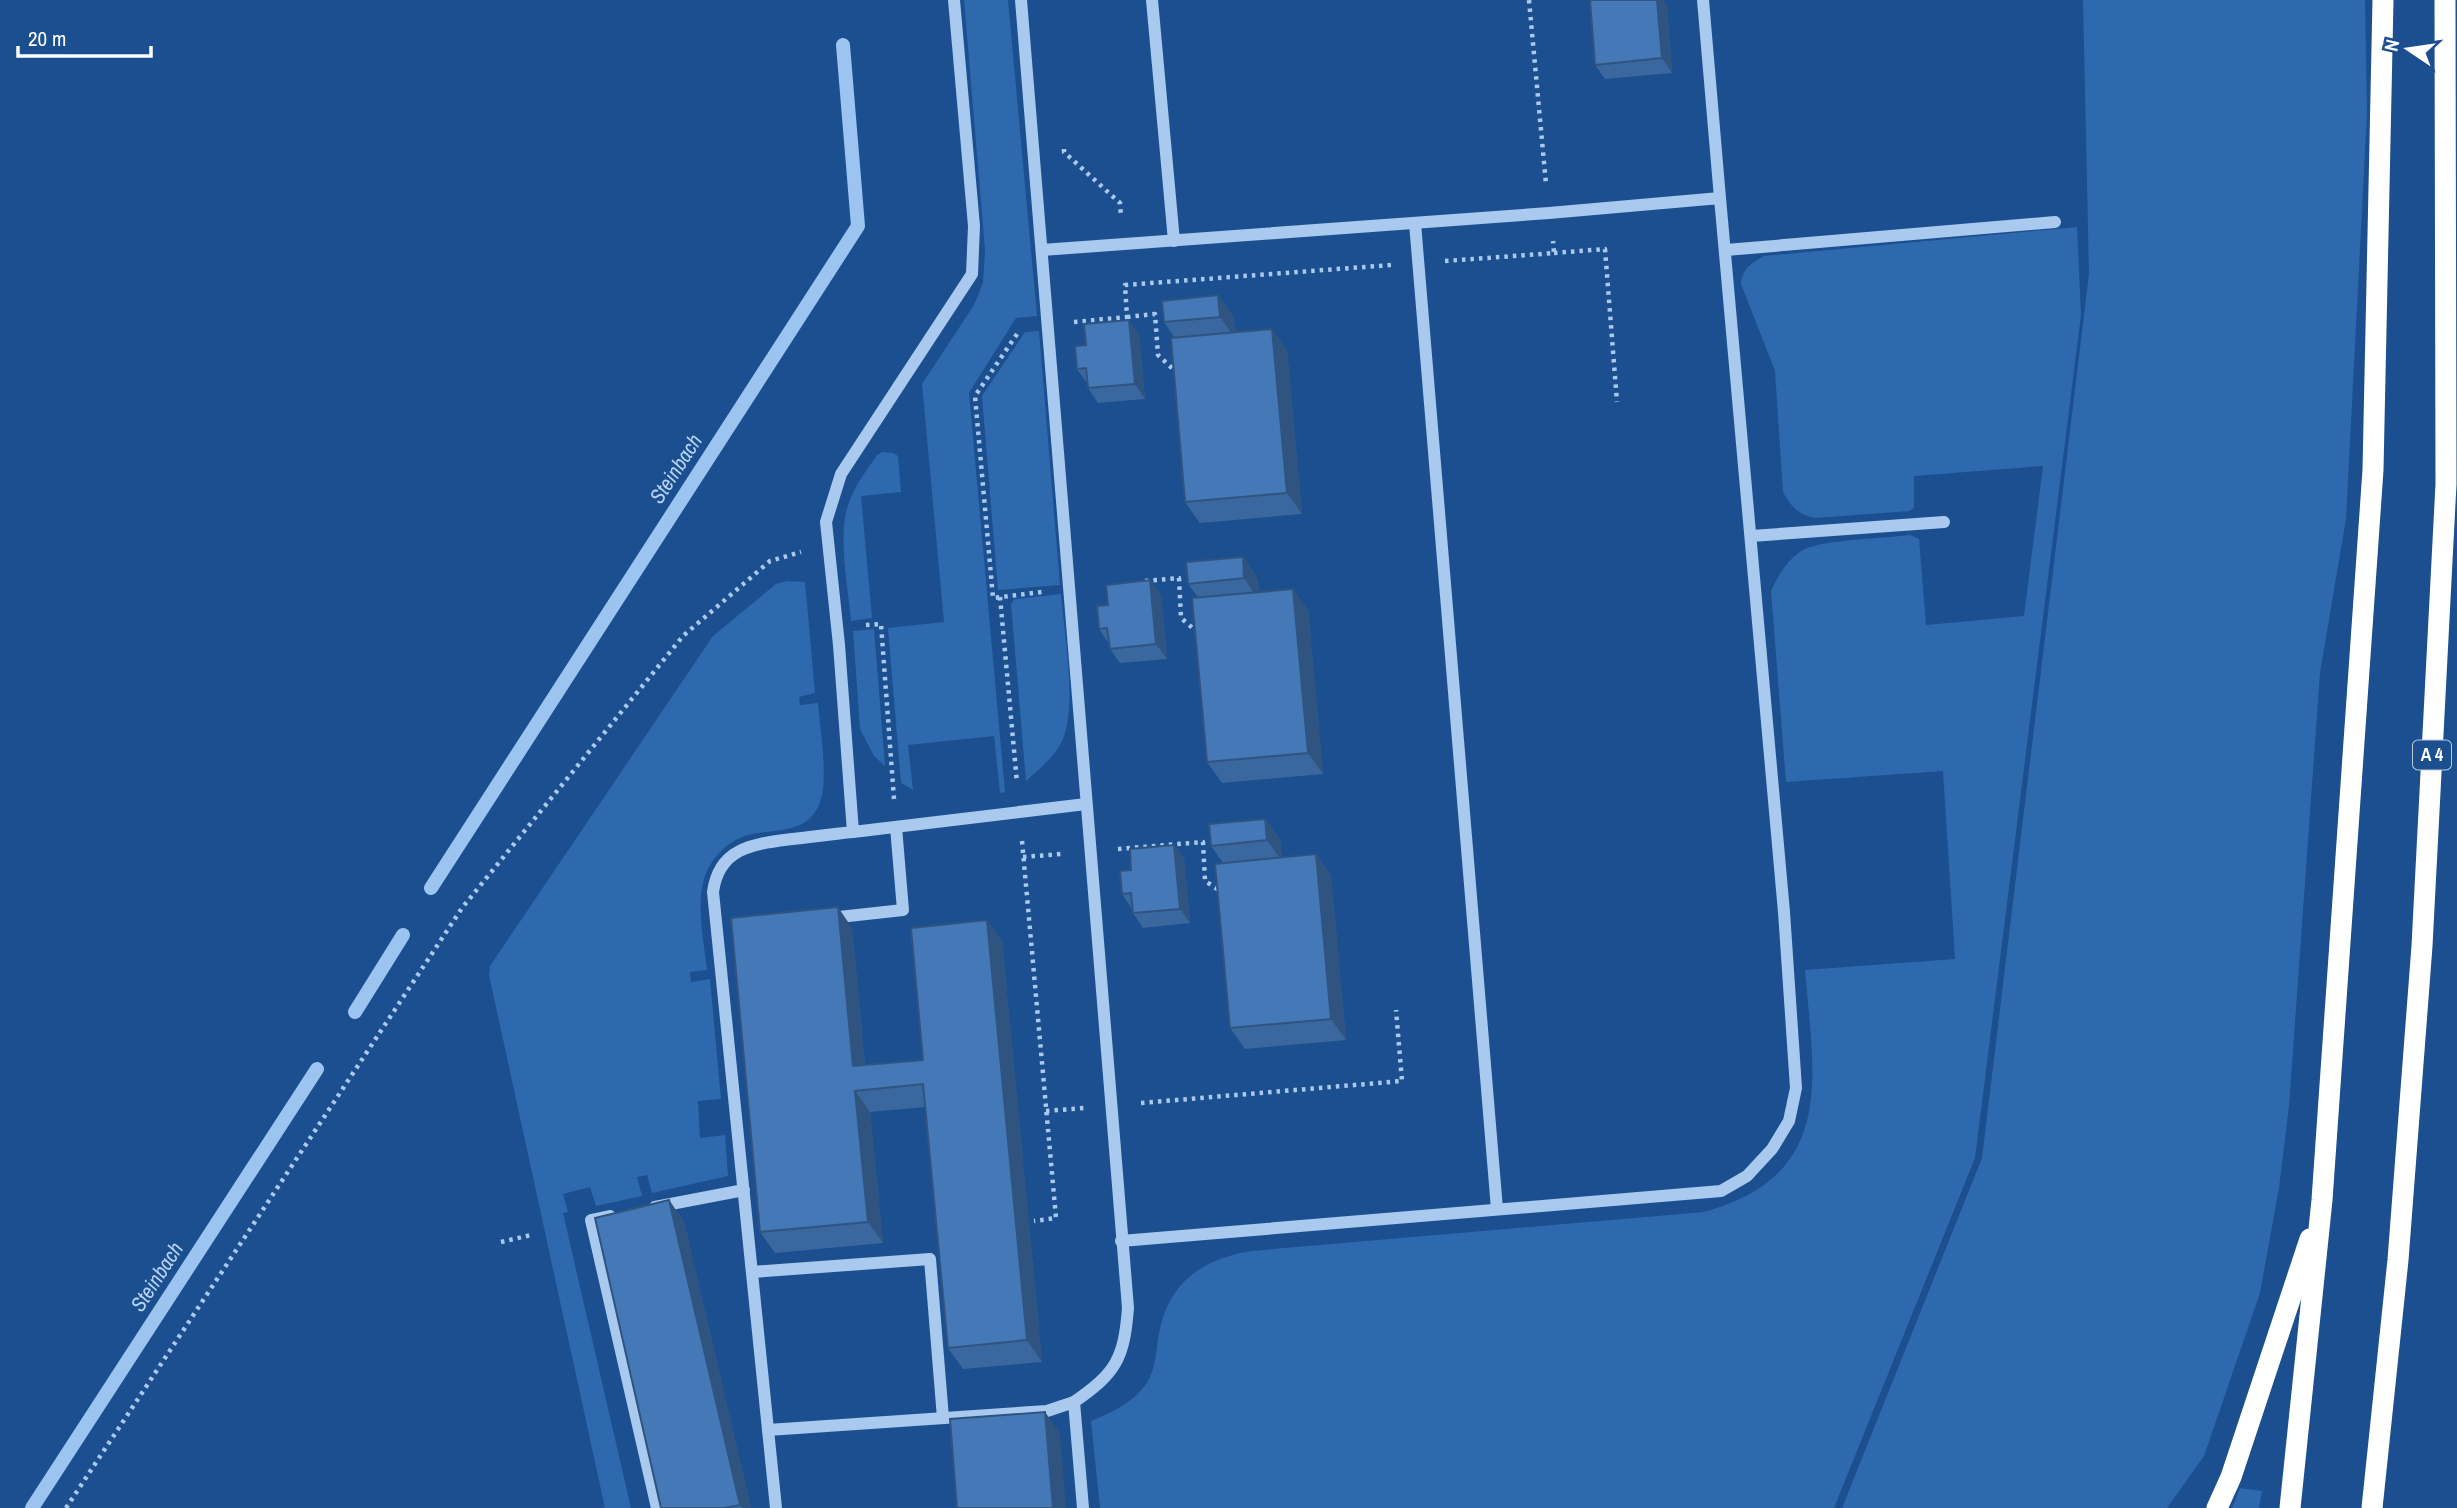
<svg xmlns="http://www.w3.org/2000/svg" width="2457" height="1508" font-family="'Archivo Narrow',sans-serif">
<style>
.green{fill:#2e69ad}
.lines{fill:none;stroke-linecap:round;stroke-linejoin:round}
.stream{stroke:#9cc4f0;stroke-width:14}
.path{stroke:#a9c9ee;stroke-width:4.5;stroke-dasharray:3.5 5;stroke-linecap:butt}
.minor{stroke:#a9c9ee;stroke-width:12}
.highway{stroke:#fff;stroke-width:21}
.wall{fill:#3a679d}
.shaded-wall{fill:#305480}
.building{fill:#4478b7;stroke:#305480;stroke-width:2}
.labels{text-anchor:middle;stroke-width:7;stroke-linejoin:round;paint-order:stroke}
.shield{fill:#1b4f8f;stroke:#bbcadd;stroke-width:2}
.shield-label{font-size:18px;font-weight:bold;fill:#fff}
.water-label{font-size:21px;font-style:italic;fill:#b5d3f5;stroke:#1b4f8f}
</style>
<rect width="100%" height="100%" fill="#1b4f8f"/>
<!-- green -->
<g class="green">
<polygon points="964,0 1008,0 1037,316 1016,318 969,393 1005,792 1000,793 994,736 908,745 913,790 901,783 888,628 944,622 922,384 974,305 983,283 985,250"/>
<polygon points="2083,0 2365,0 2367,113 2346,519 2320,673 2289,1106 2279,1188 2260,1293 2204,1456 2167,1508 1842,1508 1982,1158 2089,274"/>
<path d="M2077,227l4,88 -106,843 -141,350h-734l-9,-87c22,-9 48,-21 59,-44 7,-15 6,-32 10,-48 11,-49 44,-70 91,-78l453,-39c133,-37 110,-133 101,-242l150,-11 -12,-188 -157,11 -15,-191c8,-17 17,-33 34,-42 17,-9 83,-11 105,-14l9,4 7,86 98,-9 19,-150 -129,10v32l-5,3 -94,7c-17,-4 -24,-11 -32,-26l-8,-121 -34,-87c2,-16 9,-20 23,-28z"/>
<polygon points="1039,331 1060,585 998,590 982,396 1025,332"/>
<path d="M882,452l11,1 5,3 3,36 -40,4 11,122 -21,3c-3,-35 -14,-87 -2,-119 6,-17 18,-32 28,-47z"/>
<path d="M787,581l18,1 10,111 -16,4 1,8 18,-2c2,23 9,71 4,92 -9,41 -45,33 -74,40 -21,6 -38,24 -44,44 -8,29 0,62 3,91l-17,2 1,10 19,-3 11,120 -23,2 2,37 25,-3 3,41 -76,17 -5,-18 -10,2 5,19 -46,10 -6,-19 -27,7 5,18 -5,1 68,295h-26l-116,-533 1,-9 223,-330 63,-52z"/>
<path d="M1061,594c3,38 18,119 -1,151 -8,14 -22,25 -34,36l-15,-177 4,-5z"/>
<polygon points="874,629 885,766 874,756 860,729 853,631"/>
<polygon points="2240,1488 2262,1491 2259,1508 2232,1508"/>
</g>
<g class="lines">
<!-- stream -->
<g class="stream">
<polyline points="431,888 858,226 843,45"/>
<polyline points="355,1012 403,935"/>
<polyline points="32,1508 317,1069"/>
</g>
<!-- path -->
<g class="path">
<polyline points="1529,0 1546,184"/>
<polyline points="1064,149 1064,152 1120,203 1121,217"/>
<polyline points="1554,253 1605,249 1617,402"/>
<polyline points="1445,261 1554,253 1553,241"/>
<polyline points="1127,317 1155,314 1158,355 1173,369 1177,369"/>
<polyline points="1074,322 1127,317 1125,285 1391,265"/>
<polyline points="1017,334 975,396 993,598 1042,592"/>
<polyline points="1145,581 1179,578 1181,618 1196,631 1199,630"/>
<polyline points="1000,597 1017,783"/>
<polyline points="866,625 881,624 894,799"/>
<polyline points="1022,841 1056,1218 1034,1221"/>
<polyline points="1118,849 1203,842 1205,881 1222,892"/>
<polyline points="1023,857 1061,854"/>
<polyline points="1141,1103 1402,1081 1396,1010"/>
<polyline points="1046,1111 1084,1108"/>
<polyline points="501,1242 531,1235"/>
<polyline points="66,1508 462,908 683,636 770,561 801,552"/>
</g>
<!-- minor -->
<g class="minor">
<polyline points="954,0 974,226 972,274 841,474 826,522 839,645 853,832 1086,804"/>
<path d="M1021,0l107,1308c-4,51 -12,65 -54,94l9,106"/>
<polyline points="1152,0 1174,241"/>
<polyline points="1703,0 1720,198"/>
<polyline points="1415,223 1497,1209"/>
<polyline points="1042,250 1549,213 1720,198 1784,912 1796,1088 1789,1121 1772,1149 1747,1176 1721,1191 1121,1241"/>
<polyline points="1726,250 2055,222"/>
<polyline points="1751,536 1944,522"/>
<polyline points="830,918 903,910 896,827"/>
<polyline points="655,1207 744,1190"/>
<polyline points="610,1216 591,1220 657,1508"/>
<polyline points="752,1272 930,1259 943,1418"/>
<polyline points="768,1430 1047,1411 1074,1402"/>
<path d="M776,1508l-63,-616c6,-45 41,-48 79,-53 20,-2 40,-5 61,-7"/>
</g>
<!-- highway -->
<g class="highway">
<polyline points="2217,1508 2231,1477 2310,1239"/>
<polyline points="2290,1508 2322,1200 2373,470 2383,0"/>
<polyline points="2372,1508 2398,1260 2422,946 2446,484 2445,0"/>
</g>
</g>
<!-- wall -->
<g class="wall">
<polygon points="1590,0 1663,0 1667,6 1672,73 1605,79 1595,65"/>
<polygon points="1218,295 1233,316 1235,332 1287,350 1302,514 1200,523 1185,502 1174,337 1164,322"/>
<polygon points="1139,335 1145,399 1098,403 1088,388 1087,383 1077,369 1086,345"/>
<polygon points="1243,557 1257,578 1259,592 1293,589 1308,610 1323,774 1222,783 1207,762 1198,597 1188,584"/>
<polygon points="1150,580 1161,595 1167,659 1120,663 1110,649 1109,644 1099,629 1108,605"/>
<polygon points="1265,819 1280,840 1282,857 1316,854 1331,876 1346,1040 1245,1049 1230,1028 1223,863 1211,846"/>
<polygon points="1174,845 1184,859 1190,923 1143,928 1133,913 1132,909 1122,894 1131,870"/>
<polygon points="987,920 1002,941 1042,1362 963,1369 948,1348 925,1107 870,1112 883,1243 775,1253 760,1232 852,928 865,1065 923,1060"/>
<polygon points="669,1200 684,1222 751,1508 661,1508"/>
</g>
<!-- shaded-wall -->
<g class="shaded-wall">
<polygon points="1657,0 1663,0 1667,6 1672,73 1662,58"/>
<polygon points="1218,295 1233,316 1235,338 1220,317"/>
<polygon points="1129,320 1139,335 1145,399 1135,384"/>
<polygon points="1272,329 1287,350 1302,514 1287,493"/>
<polygon points="1243,557 1257,578 1259,600 1244,578"/>
<polygon points="1150,580 1161,595 1167,659 1156,644"/>
<polygon points="1293,589 1308,610 1323,774 1308,753"/>
<polygon points="1265,819 1280,840 1282,861 1267,840"/>
<polygon points="1174,845 1184,859 1190,923 1180,909"/>
<polygon points="1316,854 1331,876 1346,1040 1331,1019"/>
<polygon points="838,907 852,928 867,1088 853,1066"/>
<polygon points="987,920 1002,941 1042,1362 1027,1340"/>
<polygon points="855,1091 870,1112 883,1243 868,1222"/>
<polygon points="669,1200 684,1222 751,1508 742,1508 740,1505"/>
<polygon points="1045,1412 1060,1433 1066,1508 1053,1508"/>
</g>
<!-- building -->
<g class="building">
<polygon points="1590,0 1657,0 1662,58 1595,65"/>
<polygon points="1218,295 1220,317 1164,322 1162,301"/>
<polygon points="1129,320 1135,384 1088,388 1086,368 1077,369 1075,346 1086,345 1084,324"/>
<polygon points="1272,329 1287,493 1185,502 1171,338"/>
<polygon points="1243,557 1244,578 1188,584 1186,562"/>
<polygon points="1150,580 1156,644 1110,649 1107,628 1099,629 1097,606 1108,605 1106,585"/>
<polygon points="1293,589 1308,753 1207,762 1192,598"/>
<polygon points="1265,819 1267,840 1211,846 1209,824"/>
<polygon points="1174,845 1180,909 1133,913 1131,893 1122,894 1120,871 1131,870 1130,849"/>
<polygon points="1316,854 1331,1019 1230,1028 1215,864"/>
<polygon points="838,907 853,1066 923,1060 911,928 987,920 1027,1340 948,1348 923,1084 855,1091 868,1222 760,1232 731,918"/>
<polygon points="669,1200 740,1505 725,1508 661,1508 595,1218"/>
<polygon points="1045,1412 1053,1508 957,1508 950,1419"/>
</g>
<g class="labels">
<!-- shield labels -->
<rect class="shield" x="2413" y="740.5" width="38" height="29" rx="5"/>
<g class="shield-label">
<text x="2432" y="761">A 4</text>
</g>
<!-- water labels -->
<g class="water-label">
<text transform="translate(676 469) rotate(-57)" y="7">Steinbach</text>
<text transform="translate(157 1277) rotate(-57)" y="7">Steinbach</text>
</g>
</g>
<!-- north arrow -->
<g transform="translate(2408 49) rotate(283)" stroke="#1b4f8f" stroke-width="5" paint-order="stroke">
<path d="M0-5L12 26L0 18L-12 26Z" fill="#ffffff"/>
<text y="-10" font-size="19" font-weight="bold" text-anchor="middle" fill="#ffffff">N</text>
</g>
<!-- scale -->
<path d="M18 46v10h133v-10" fill="none" stroke="#ffffff" stroke-width="3.5"/>
<text x="28" y="46" font-size="21" fill="#ffffff" stroke="#1b4f8f" stroke-width="5" paint-order="stroke">20 m</text>
</svg>
